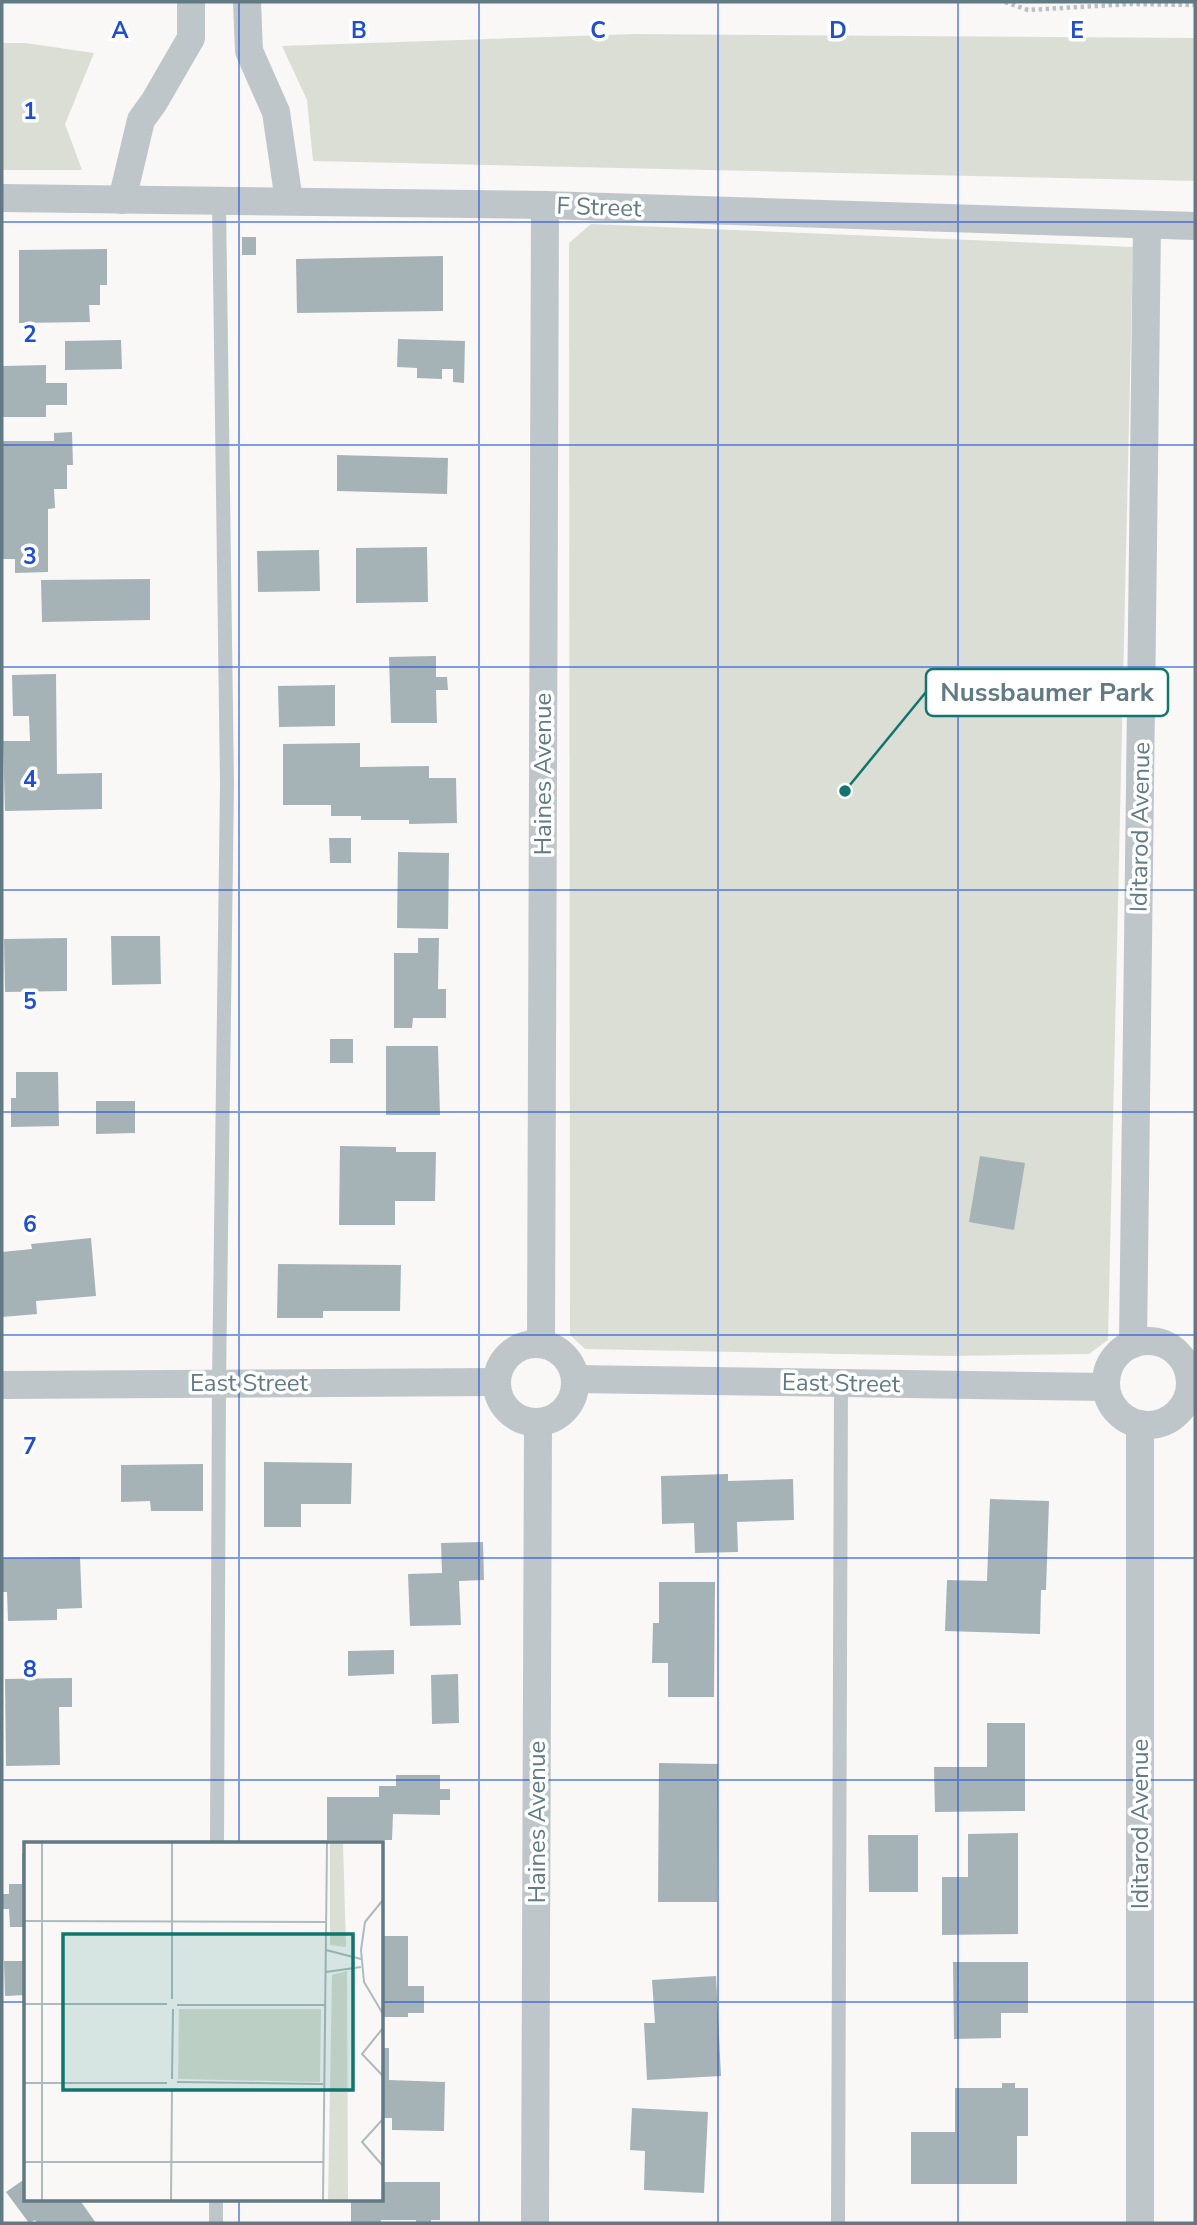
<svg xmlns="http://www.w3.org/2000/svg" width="1197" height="2225" font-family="'Nunito Sans',sans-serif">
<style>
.green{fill:#daded5}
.building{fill:#a5b3b7}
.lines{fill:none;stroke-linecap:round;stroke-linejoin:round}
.path{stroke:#bbc0c2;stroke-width:4.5;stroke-dasharray:3.5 3.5;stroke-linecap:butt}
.lane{stroke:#bec6c9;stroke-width:14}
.street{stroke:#bec6c9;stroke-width:28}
.grid{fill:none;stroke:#1d4ed8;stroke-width:2;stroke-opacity:0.55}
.labels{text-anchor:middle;stroke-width:7;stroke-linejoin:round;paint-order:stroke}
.street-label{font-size:24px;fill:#617a84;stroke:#fff}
.inset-road{fill:none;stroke:#aebbbe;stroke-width:2}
.view{fill:#0f766e;fill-opacity:0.15;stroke:#0f766e;stroke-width:3.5}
.inset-edge{fill:none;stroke:#617a84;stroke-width:3.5}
.grid-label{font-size:23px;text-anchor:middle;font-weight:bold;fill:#1d4ed8;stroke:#fff;stroke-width:7;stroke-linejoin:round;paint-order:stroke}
.leader{fill:none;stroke:#0f766e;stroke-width:2.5}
.callout-dot{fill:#0f766e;stroke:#fff;stroke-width:2.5}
.callout{fill:#fff;stroke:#0f766e;stroke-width:2.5}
.callout-label{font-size:26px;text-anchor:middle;font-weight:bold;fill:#617a84}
</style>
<rect width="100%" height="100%" fill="#f9f8f6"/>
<!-- green -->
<g class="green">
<polygon points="635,34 1195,38 1195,181 313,161 307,100 282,46"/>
<polygon points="2,43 25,43 94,53 65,124 82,170 2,170"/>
<polygon points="591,224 1133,247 1108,1340 1089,1354 952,1356 585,1349 570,1335 569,243"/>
</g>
<!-- building -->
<g class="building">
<rect x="242" y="237" width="14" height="18"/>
<polygon points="107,249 107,285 100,285 100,305 89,305 90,322 19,323 19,250"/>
<polygon points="443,256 443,311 297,313 296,259"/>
<polygon points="398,339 465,341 464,383 453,382 453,369 442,369 442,379 417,378 417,368 397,367"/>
<polygon points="121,340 122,369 65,370 65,341"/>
<polygon points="46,365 46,383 67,383 67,405 46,405 46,417 2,417 2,366"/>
<polygon points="72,432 73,465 67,465 67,489 54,489 55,508 48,509 48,572 15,573 15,559 2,559 2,441 54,441 54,433"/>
<polygon points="337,455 448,458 447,494 337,491"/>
<polygon points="427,547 428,602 356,603 356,548"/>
<polygon points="319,550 320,591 258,592 257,551"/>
<polygon points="150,579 150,620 42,622 41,580"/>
<polygon points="436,656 436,677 447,677 448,690 436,690 437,723 391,723 389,657"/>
<polygon points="56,674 57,774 102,773 102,809 5,811 3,741 30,741 29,716 13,716 12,675"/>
<polygon points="335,685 335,726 279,727 278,686"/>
<polygon points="360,743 360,767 429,766 429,778 456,778 457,823 409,824 409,820 361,820 361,816 331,816 331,805 283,805 283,744"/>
<polygon points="329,838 351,838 351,863 330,863"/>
<polygon points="398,852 449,853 448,929 397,928"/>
<polygon points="111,936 160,936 161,984 112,985"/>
<polygon points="67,938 67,991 5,992 4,939"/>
<polygon points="418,938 439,938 438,989 446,989 446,1018 413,1018 412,1028 394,1028 394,953 418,953"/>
<rect x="330" y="1039" width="23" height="24"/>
<polygon points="386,1046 438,1046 440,1115 386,1115"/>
<polygon points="16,1072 58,1072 59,1126 11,1127 11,1098 16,1098"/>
<polygon points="96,1101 135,1101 135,1133 96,1134"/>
<polygon points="340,1146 396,1147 396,1152 436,1152 435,1201 395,1201 395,1225 339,1225"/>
<polygon points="980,1156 1025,1163 1014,1230 969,1222"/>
<polygon points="91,1238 96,1296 36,1301 37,1314 2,1317 2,1252 32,1249 31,1244"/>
<polygon points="278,1264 401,1265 400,1311 323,1311 323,1318 277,1318"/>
<polygon points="264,1462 352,1463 351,1504 301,1504 301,1527 264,1527"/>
<polygon points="203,1464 203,1511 151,1511 150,1501 121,1502 121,1465"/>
<polygon points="728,1474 728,1481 793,1479 794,1520 737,1522 738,1552 695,1553 694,1523 662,1524 661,1476"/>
<polygon points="990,1499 1049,1501 1046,1590 1041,1590 1040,1634 945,1631 947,1580 987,1581"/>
<polygon points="483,1542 484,1580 459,1581 461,1625 410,1626 408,1574 442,1573 441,1543"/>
<polygon points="80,1557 82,1608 57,1609 57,1620 8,1621 7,1592 2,1592 2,1558"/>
<polygon points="659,1582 715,1582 714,1697 668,1697 668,1663 652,1663 653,1623 659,1623"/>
<polygon points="394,1650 394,1674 348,1676 348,1651"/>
<polygon points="458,1674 459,1723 432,1724 431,1675"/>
<polygon points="72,1678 72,1707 59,1707 60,1765 6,1766 5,1679"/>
<polygon points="987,1723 1025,1723 1025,1811 935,1812 934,1767 987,1767"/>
<polygon points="659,1763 718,1764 717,1902 658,1902"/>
<polygon points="396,1775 440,1775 440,1789 450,1789 450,1800 440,1800 440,1815 393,1814 392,1840 327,1840 327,1797 379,1797 379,1786 396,1786"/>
<polygon points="1018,1833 1018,1934 942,1935 942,1877 968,1877 968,1834"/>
<polygon points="868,1835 918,1835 918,1892 869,1892"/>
<polygon points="22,1853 26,1853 26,1927 10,1927 9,1909 2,1909 2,1894 9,1894 9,1884 22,1884"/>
<polygon points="382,1936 408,1936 408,1986 424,1986 424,2013 408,2013 408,2017 382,2017"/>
<polygon points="4,1961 26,1961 26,1995 5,1996"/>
<polygon points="953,1962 1028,1962 1028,2013 1001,2013 1001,2038 954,2039"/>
<polygon points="716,1976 721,2076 647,2080 644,2023 655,2023 652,1980"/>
<polygon points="382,2048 389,2048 389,2080 445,2082 444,2131 392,2130 392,2118 383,2118"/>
<polygon points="1002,2083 1015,2083 1015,2088 1028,2088 1028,2136 1017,2136 1017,2184 911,2184 911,2132 955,2132 955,2088 1002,2088"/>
<polygon points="632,2108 708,2112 704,2193 644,2190 645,2151 630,2150"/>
<polygon points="26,2178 26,2199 79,2199 96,2223 37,2223 35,2220 29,2223 6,2192"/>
<polygon points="382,2182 440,2182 440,2220 431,2220 431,2223 416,2223 416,2220 381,2220 381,2223 351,2223 351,2199 382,2199"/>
</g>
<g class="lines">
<!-- path -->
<polyline class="path" points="1005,2 1028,10 1131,4 1195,5"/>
<!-- lane -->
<g class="lane">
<polyline points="217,1843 219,1384 227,784 219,201"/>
<polyline points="216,2223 216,2199"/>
<polyline points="838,2223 841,1383"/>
</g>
<!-- street -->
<g class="street">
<polyline points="247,2 249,51 276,112 289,201"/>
<polyline points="2,198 545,205 1195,226"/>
<polyline points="122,200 141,120 154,102 191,38 191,2"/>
<circle cx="1148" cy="1383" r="42"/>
<polyline points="541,1344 545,205"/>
<polyline points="1133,1344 1147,225"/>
<circle cx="536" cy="1383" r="39"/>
<polyline points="575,1379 1106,1387"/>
<polyline points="2,1385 496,1382"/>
<polyline points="1140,1424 1140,2223"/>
<polyline points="535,2223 538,1422"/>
</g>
</g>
<!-- grid -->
<path class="grid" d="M239,2v1841M479,2v2221M718,2v2221M958,2v2221M2,222h1193M2,445h1193M2,667h1193M2,890h1193M2,1112h1193M2,1335h1193M2,1558h1193M2,1780h1193M2,2002h24M382,2002h813M239,2199v24"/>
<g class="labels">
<!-- street labels -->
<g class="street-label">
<text transform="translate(599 207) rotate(2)" y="8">F Street</text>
<text transform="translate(543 774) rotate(-90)" y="8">Haines Avenue</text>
<text transform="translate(1140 827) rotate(-89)" y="8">Iditarod Avenue</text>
<text x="249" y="1391">East Street</text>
<text transform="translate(841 1383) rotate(1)" y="8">East Street</text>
<text transform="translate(537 1822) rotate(-90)" y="8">Haines Avenue</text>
<text transform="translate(1140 1824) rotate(-90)" y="8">Iditarod Avenue</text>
</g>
</g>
<!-- overview -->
<g transform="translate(24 1842)">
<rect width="359" height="359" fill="#f9f8f6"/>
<path d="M306,0h13l3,105 -16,-2zM323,129l1,230h-20l4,-226zM155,167h142l-1,73 -142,-3z" fill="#daded5"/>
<path class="inset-road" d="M18,0v359M148,0v157M359,58l-18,22 -4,28 3,32 19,32M0,79l303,1M302,108l35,9M302,130l35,-5M0,162h143M153,163h149M359,186l-21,26 21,22M148,237l1,-70M153,240l146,2M0,241h143M359,277l-21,23 21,24M0,320h299M147,359l1,-112M299,359l4,-359"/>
<path class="view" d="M39,92h290v156h-290z"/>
<rect width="359" height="359" class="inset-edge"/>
</g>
<g class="grid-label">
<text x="120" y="38">A</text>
<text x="359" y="38">B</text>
<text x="598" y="38">C</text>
<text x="838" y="38">D</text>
<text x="1077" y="38">E</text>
<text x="30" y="119">1</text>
<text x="30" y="342">2</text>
<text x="30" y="564">3</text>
<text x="30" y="787">4</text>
<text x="30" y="1009">5</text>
<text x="30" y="1232">6</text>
<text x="30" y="1454">7</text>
<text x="30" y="1677">8</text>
</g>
<!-- callouts -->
<path class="leader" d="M845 791L926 692"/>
<circle class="callout-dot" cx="845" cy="791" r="7"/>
<rect class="callout" x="926" y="669" width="242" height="47" rx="7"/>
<g class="callout-label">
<text x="1047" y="701">Nussbaumer Park</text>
</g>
<!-- border -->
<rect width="1197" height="2225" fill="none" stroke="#617a84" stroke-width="7"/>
</svg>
